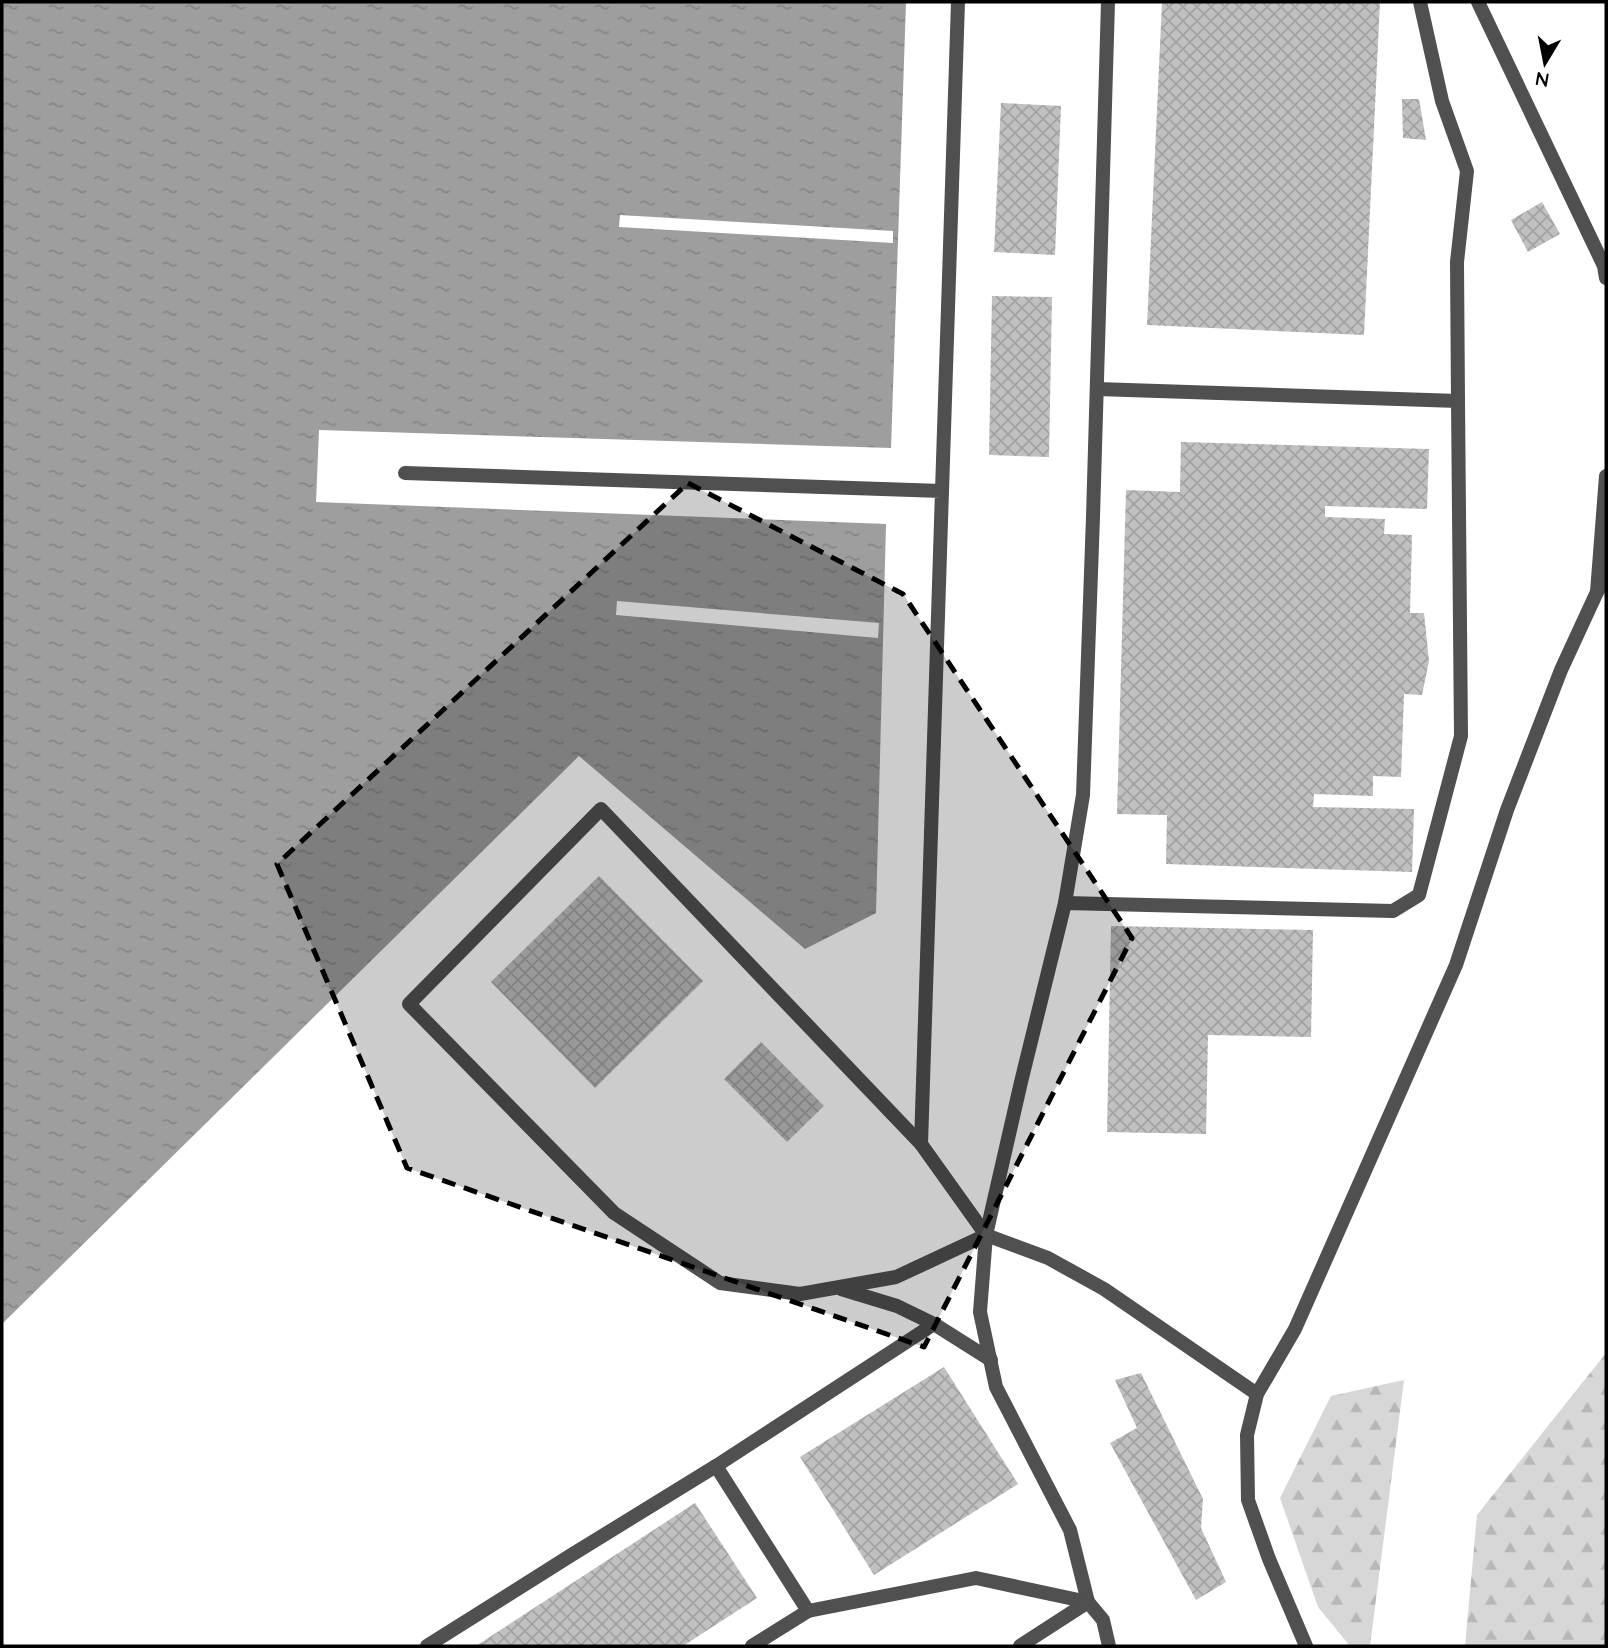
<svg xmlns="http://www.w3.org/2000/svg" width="1608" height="1648" font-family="Quicksand,sans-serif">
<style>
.forest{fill:url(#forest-firs)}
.water{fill:url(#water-ripples)}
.pier{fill:#fff}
.building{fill:url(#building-cross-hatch)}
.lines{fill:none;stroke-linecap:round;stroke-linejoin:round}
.service{stroke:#505050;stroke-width:14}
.minor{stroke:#505050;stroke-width:14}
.marked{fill:#000;fill-opacity:0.2;stroke:#000;stroke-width:5;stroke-dasharray:14 9;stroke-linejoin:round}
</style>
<defs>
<pattern id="forest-firs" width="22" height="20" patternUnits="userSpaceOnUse" patternTransform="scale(1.75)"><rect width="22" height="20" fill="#d7d7d7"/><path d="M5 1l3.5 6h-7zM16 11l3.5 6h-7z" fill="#b7b7b7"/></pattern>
<pattern id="water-ripples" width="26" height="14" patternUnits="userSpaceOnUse" patternTransform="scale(1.75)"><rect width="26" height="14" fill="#9e9e9e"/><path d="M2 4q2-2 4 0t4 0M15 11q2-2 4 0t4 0" fill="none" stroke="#868686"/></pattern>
<pattern id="building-cross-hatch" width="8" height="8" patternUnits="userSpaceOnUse" patternTransform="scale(1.75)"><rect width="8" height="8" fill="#c0c0c0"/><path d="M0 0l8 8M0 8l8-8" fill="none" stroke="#a3a3a3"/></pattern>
</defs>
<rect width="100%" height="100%" fill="#fff"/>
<!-- forest -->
<g class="forest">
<polygon points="1606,1353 1606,1646 1465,1646 1477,1515"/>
<polygon points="1404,1380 1370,1646 1350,1646 1318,1607 1280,1498 1331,1396"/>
</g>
<!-- water -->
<polygon class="water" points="2,2 906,2 891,448 319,430 316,502 886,524 876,913 805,949 579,756 2,1324"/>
<!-- pier -->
<g class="pier">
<polygon points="620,215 893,231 893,243 619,227"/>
<polygon points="617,601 879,623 878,638 616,615"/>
</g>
<!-- building -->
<g class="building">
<polygon points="1162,2 1380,2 1364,335 1147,325"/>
<polygon points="1402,99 1419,99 1426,140 1403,138"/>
<polygon points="1001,103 1061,106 1055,255 994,252"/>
<polygon points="1542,202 1560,234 1528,252 1511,220"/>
<polygon points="992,296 1052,297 1049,457 989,455"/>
<polygon points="1181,442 1429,449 1427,509 1325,506 1325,517 1385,519 1384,534 1412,535 1410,613 1424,613 1429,661 1422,695 1404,694 1401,777 1373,776 1373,796 1314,794 1313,807 1414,809 1412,872 1166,864 1167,815 1117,814 1126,490 1180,492"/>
<polygon points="599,876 703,981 595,1088 491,982"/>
<polygon points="1111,926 1313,930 1311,1037 1208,1035 1206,1134 1107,1132"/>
<polygon points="761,1042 824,1106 787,1142 724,1079"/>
<polygon points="944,1367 1018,1484 874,1575 800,1457"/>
<polygon points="1141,1373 1203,1499 1201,1528 1226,1582 1196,1600 1110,1443 1137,1428 1115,1380"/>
<polygon points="695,1503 757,1598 683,1646 476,1646"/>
</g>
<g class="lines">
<!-- service -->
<g class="service">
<polyline points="1478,2 1604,266 1606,278"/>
<polyline points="1097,389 1458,401 1457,262 1467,171 1442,101 1420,2"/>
<polyline points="405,473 942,491 921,1144 986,1235 1048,1258 1104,1289 1257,1394"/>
<polyline points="942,491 958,2"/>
<polyline points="1597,592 1606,476"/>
<polyline points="1065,903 1083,795 1093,517 1108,2"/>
<polyline points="921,1144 601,809 409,1004 614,1213 720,1283 800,1294 896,1277 986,1235"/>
<polyline points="934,1324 991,1360"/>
<polyline points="716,1466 808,1611 752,1646"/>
<polyline points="808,1611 976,1578 1088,1602 1070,1530 996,1387 980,1312 986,1235 1021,1082 1065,903 1393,911 1419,895 1461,736 1458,401"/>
<polyline points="427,1646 573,1554 716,1466 934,1324 897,1306 841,1289"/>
</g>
<!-- minor -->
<g class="minor">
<polyline points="1020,1646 1088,1602 1103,1620 1109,1646"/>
<polyline points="1306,1646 1269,1559 1248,1500 1247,1435 1257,1394 1295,1329 1456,965 1507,810 1561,670 1597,592 1606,578"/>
</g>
</g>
<!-- marked area -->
<path class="marked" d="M688,483l215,111 229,344 -208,409 -517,-179 -130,-304z"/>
<!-- border -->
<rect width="1608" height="1648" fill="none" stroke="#000000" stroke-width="7"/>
<!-- north arrow -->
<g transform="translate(1545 63) rotate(190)" stroke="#ffffff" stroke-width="5" paint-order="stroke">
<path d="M0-5L12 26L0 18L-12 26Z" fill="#000000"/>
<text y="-10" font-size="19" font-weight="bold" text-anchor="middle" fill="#000000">N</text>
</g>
</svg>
